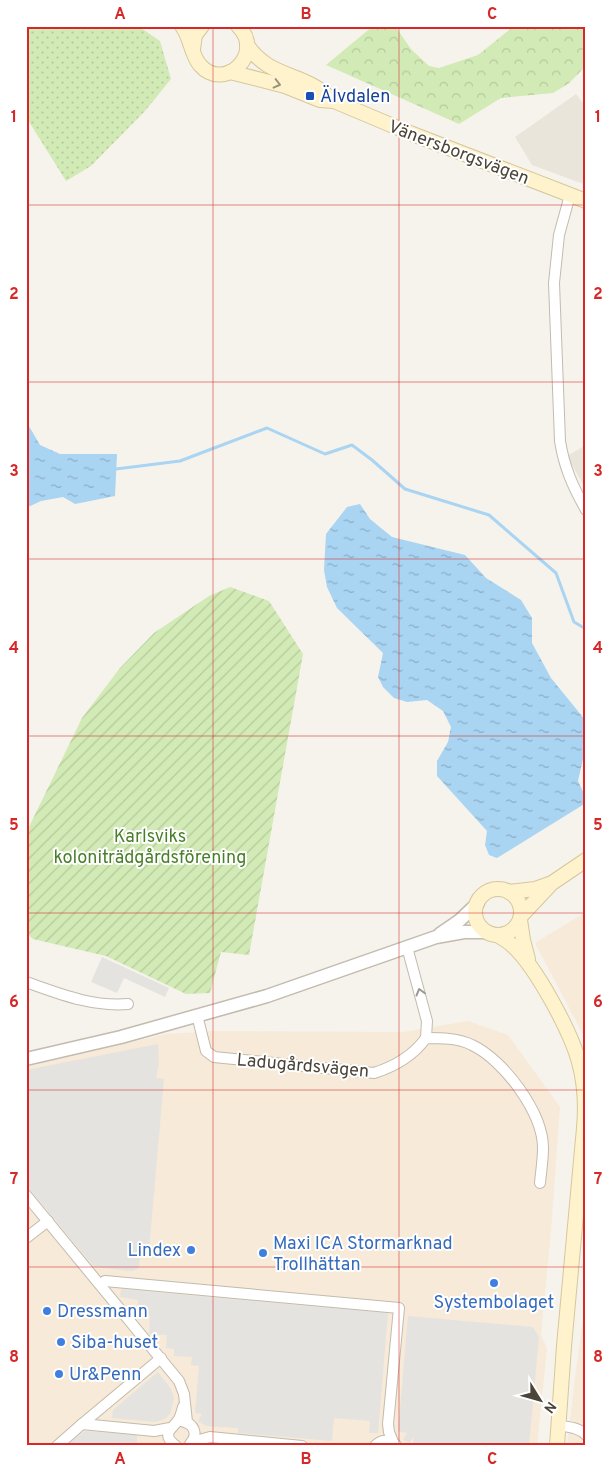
<svg xmlns="http://www.w3.org/2000/svg" width="612" height="1472" font-family="Overpass,sans-serif">
<style>
.residential{fill:#eae5da}
.commercial{fill:#f7ead8}
.grass{fill:url(#grass-dots)}
.forest{fill:url(#forest-crowns)}
.garden{fill:url(#garden-furrows)}
.parking{fill:#e5e3e0}
.water{fill:url(#water-ripples)}
.lines{fill:none;stroke-linecap:round;stroke-linejoin:round}
.stream{stroke:#a9d4f2;stroke-width:3}
.minor-casing{stroke:#c2bbae;stroke-width:12}
.tertiary-casing{stroke:#c2bbae;stroke-width:15}
.secondary-casing{stroke:#d6c79b;stroke-width:16}
.minor{stroke:#fff;stroke-width:10}
.tertiary{stroke:#fff;stroke-width:12}
.secondary{stroke:#fff3cd;stroke-width:14}
.oneway{stroke:#9c937c}
.oneway2{stroke:#9c9892}
.grid{fill:none;stroke:#d62828;stroke-width:1;stroke-opacity:0.55}
.transit-dot{fill:#1a4fb4;stroke:#fff;stroke-width:2}
.shop-dot{fill:#3f7fe0;stroke:#fff;stroke-width:2}
.labels{text-anchor:middle;stroke-width:4;stroke-linejoin:round;paint-order:stroke}
.transit-label{font-size:18px;fill:#164399;stroke:#fff;text-anchor:start}
.street-label{font-size:18px;fill:#4b4439;stroke:#fff}
.park-label{font-size:18px;fill:#4a7f2a;stroke:#fff}
.shop-label{font-size:18px;fill:#366cbe;stroke:#fff;text-anchor:start}
.neatline{fill:none;stroke:#d62828;stroke-width:2}
.grid-label{font-size:16px;text-anchor:middle;font-weight:bold;fill:#d62828}
</style>
<defs>
<pattern id="grass-dots" width="8" height="8" patternUnits="userSpaceOnUse" patternTransform="scale(1.25)"><rect width="8" height="8" fill="#d2eab5"/><path d="M2 2h.1M6 6h.1" fill="none" stroke="#b6ca9c" stroke-width="1.8" stroke-linecap="round"/></pattern>
<pattern id="forest-crowns" width="20" height="18" patternUnits="userSpaceOnUse" patternTransform="scale(1.25)"><rect width="20" height="18" fill="#d2eab5"/><path d="M2 6a3 3 0 1 1 6 0M12 15a3 3 0 1 1 6 0" fill="none" stroke="#b6ca9c"/></pattern>
<pattern id="garden-furrows" width="10" height="10" patternUnits="userSpaceOnUse" patternTransform="scale(1.25)"><rect width="10" height="10" fill="#d2eab5"/><path d="M-1 1l2-2M0 10L10 0M9 11l2-2" fill="none" stroke="#b6ca9c"/></pattern>
<pattern id="water-ripples" width="26" height="14" patternUnits="userSpaceOnUse" patternTransform="scale(1.25)"><rect width="26" height="14" fill="#a9d4f2"/><path d="M2 4q2-2 4 0t4 0M15 11q2-2 4 0t4 0" fill="none" stroke="#8caec5"/></pattern>
</defs>
<rect width="100%" height="100%" fill="#f6f3ec"/>
<!-- residential -->
<g class="residential">
<polygon points="576,94 586,107 586,185 532,165 515,137"/>
<polygon points="586,445 586,490 567,456"/>
</g>
<!-- commercial -->
<g class="commercial">
<polygon points="586,912 586,1040 535,943"/>
<polygon points="468,1021 508,1035 560,1107 551,1230 541,1335 547,1348 537,1446 26,1446 26,1067 166,1034 215,1031 403,1032"/>
<polygon points="586,1297 586,1446 567,1446 574,1386"/>
</g>
<!-- grass -->
<polygon class="grass" points="26,26 138,26 160,41 171,79 145,111 91,166 66,181 26,117"/>
<!-- forest -->
<polygon class="forest" points="373,26 395,26 411,49 429,66 439,68 478,55 514,26 586,26 586,66 568,84 553,93 501,98 459,124 326,65"/>
<!-- garden -->
<polygon class="garden" points="230,587 269,601 303,654 249,955 221,952 210,993 186,994 106,956 33,939 26,933 26,833 82,718 120,668 154,633 209,596"/>
<!-- parking -->
<g class="parking">
<polygon points="102,957 169,988 165,997 124,978 117,993 91,982"/>
<polygon points="158,1044 159,1063 156,1078 164,1079 149,1250 141,1250 139,1268 132,1271 94,1267 26,1185 26,1070"/>
<polygon points="121,1289 388,1313 378,1433 369,1433 370,1421 334,1418 332,1441 238,1433 238,1428 206,1426 198,1421 202,1414 195,1413 199,1366 191,1365 192,1357 174,1356 174,1349 166,1348 167,1335 149,1334 150,1316 137,1314 138,1300 120,1297"/>
<polygon points="408,1316 533,1327 539,1337 529,1446 422,1446 414,1445 413,1437 410,1443 403,1440 407,1433 398,1431"/>
<polygon points="158,1372 171,1389 174,1398 170,1414 165,1419 155,1422 112,1418 113,1410"/>
<polygon points="85,1431 137,1435 137,1443 162,1446 65,1446"/>
</g>
<!-- water -->
<g class="water">
<polygon points="26,421 40,445 60,454 117,454 115,496 75,504 63,497 41,501 26,508"/>
<polygon points="360,504 370,519 392,537 465,555 486,578 521,600 532,618 532,643 551,678 586,721 586,746 578,781 586,798 586,803 497,858 489,855 485,845 487,831 437,776 437,761 448,742 451,727 443,711 427,700 407,702 394,698 383,687 378,677 383,653 337,608 327,587 324,570 326,534 347,507"/>
</g>
<g class="lines">
<!-- stream -->
<polyline class="stream" points="116,469 180,461 267,428 325,454 352,445 372,460 405,489 489,515 556,573 574,622 586,629"/>
<!-- minor casing -->
<g class="minor-casing">
<g id="minor">
<path d="M570,195l-11,40 -5,48 6,158c4,26 13,46 26,69"/>
<polyline points="407,947 427,1021 426,1038"/>
<path d="M26,982c34,12 66,25 102,22"/>
<path d="M197,1015l9,36 8,6 160,16c22,-7 39,-17 52,-35 15,0 32,0 46,7 32,15 71,68 71,103 0,12 -2,24 -3,35"/>
<polyline points="26,1195 179,1381 184,1394 187,1422"/>
<polyline points="26,1238 48,1221"/>
<polyline points="100,1284 105,1281 399,1308 388,1424 389,1432 393,1442"/>
<path d="M181,1421c13,2 18,13 9,23"/>
<polyline points="82,1424 161,1358"/>
<path d="M557,1425c10,2 22,2 29,10"/>
<polyline points="192,1442 210,1437 302,1446"/>
<polyline points="57,1446 82,1424 154,1431 170,1428"/>
<path d="M176,1446c-17,-13 -2,-18 3,-27 2,-4 3,-8 4,-12"/>
<path d="M375,1446c6,-7 14,-7 21,-1"/>
</g>
</g>
<!-- tertiary casing -->
<g class="tertiary-casing">
<g id="tertiary">
<polyline points="440,934 459,921 478,903"/>
<polyline points="26,1059 121,1037 267,996 436,937 464,932 488,932"/>
</g>
</g>
<!-- secondary casing -->
<g class="secondary-casing">
<g id="secondary">
<path d="M182,26c9,12 9,29 18,39 24,28 66,-12 38,-39"/>
<path d="M247,45c22,33 55,27 82,52"/>
<polyline points="193,49 195,35 202,26"/>
<polyline points="230,72 285,86 320,100 334,101 410,133 586,201"/>
<circle cx="498" cy="912" r="23"/>
<polyline points="509,892 535,889 549,884"/>
<polyline points="521,916 552,883 586,860"/>
<polyline points="520,920 523,940 528,959"/>
<path d="M497,935c5,3 11,6 16,11 23,21 58,86 66,116 6,22 7,44 5,66l-20,218 -7,100"/>
</g>
</g>
<!-- minor -->
<use href="#minor" class="minor"/>
<!-- tertiary -->
<use href="#tertiary" class="tertiary"/>
<!-- secondary -->
<use href="#secondary" class="secondary"/>
</g>
<!-- one-way arrows -->
<defs><path id="oneway-chevron" d="M-2-3.5L2.5 0L-2 3.5" fill="none" stroke-width="1.6" stroke-linecap="round" stroke-linejoin="round" transform="scale(1.25)"/></defs>
<use class="oneway" href="#oneway-chevron" transform="translate(277 84) rotate(14)"/>
<use class="oneway2" href="#oneway-chevron" transform="translate(420 992) rotate(-105)"/>
<!-- grid -->
<path class="grid" d="M213,26v1420M399,26v1420M26,205h560M26,382h560M26,559h560M26,736h560M26,913h560M26,1090h560M26,1267h560"/>
<!-- markers -->
<rect class="transit-dot" x="305" y="91" width="10" height="10" rx="2.5"/>
<g class="shop-dot">
<circle cx="191" cy="1250" r="5"/>
<circle cx="263" cy="1253" r="5"/>
<circle cx="494" cy="1283" r="5"/>
<circle cx="47" cy="1311" r="5"/>
<circle cx="61" cy="1342" r="5"/>
<circle cx="59" cy="1374" r="5"/>
</g>
<g class="labels">
<!-- transit labels -->
<g class="transit-label">
<text x="320" y="102">Älvdalen</text>
</g>
<!-- street labels -->
<g class="street-label">
<text transform="translate(459 152) rotate(21)" y="6">Vänersborgsvägen</text>
<text transform="translate(303 1065) rotate(5)" y="6">Ladugårdsvägen</text>
</g>
<!-- park labels -->
<g class="park-label">
<text x="150" y="842">Karlsviks<tspan x="150" dy="21">koloniträdgårdsförening</tspan></text>
</g>
<!-- shop labels -->
<g class="shop-label">
<text x="273" y="1249">Maxi ICA Stormarknad<tspan x="273" dy="21">Trollhättan</tspan></text>
<text x="181" y="1256" text-anchor="end">Lindex</text>
<text x="494" y="1308" text-anchor="middle">Systembolaget</text>
<text x="57" y="1317">Dressmann</text>
<text x="71" y="1348">Siba-huset</text>
<text x="69" y="1380">Ur&amp;Penn</text>
</g>
</g>
<!-- border -->
<rect width="612" height="1472" fill="none" stroke="#ffffff" stroke-width="55"/>
<!-- north arrow -->
<g transform="translate(540 1400) rotate(127)" stroke="#ffffff" stroke-width="4" paint-order="stroke">
<path d="M0-4L9 19L0 12L-9 19Z" fill="#4b4439"/>
<text y="-8" font-size="14" font-weight="bold" text-anchor="middle" fill="#4b4439">N</text>
</g>
<rect x="28" y="28" width="556" height="1416" class="neatline"/>
<g class="grid-label">
<text x="120" y="19">A</text>
<text x="306" y="19">B</text>
<text x="492" y="19">C</text>
<text x="14" y="122">1</text>
<text x="598" y="122">1</text>
<text x="14" y="299">2</text>
<text x="598" y="299">2</text>
<text x="14" y="476">3</text>
<text x="598" y="476">3</text>
<text x="14" y="653">4</text>
<text x="598" y="653">4</text>
<text x="14" y="830">5</text>
<text x="598" y="830">5</text>
<text x="14" y="1007">6</text>
<text x="598" y="1007">6</text>
<text x="14" y="1184">7</text>
<text x="598" y="1184">7</text>
<text x="14" y="1362">8</text>
<text x="598" y="1362">8</text>
<text x="120" y="1464">A</text>
<text x="306" y="1464">B</text>
<text x="492" y="1464">C</text>
</g>
</svg>
